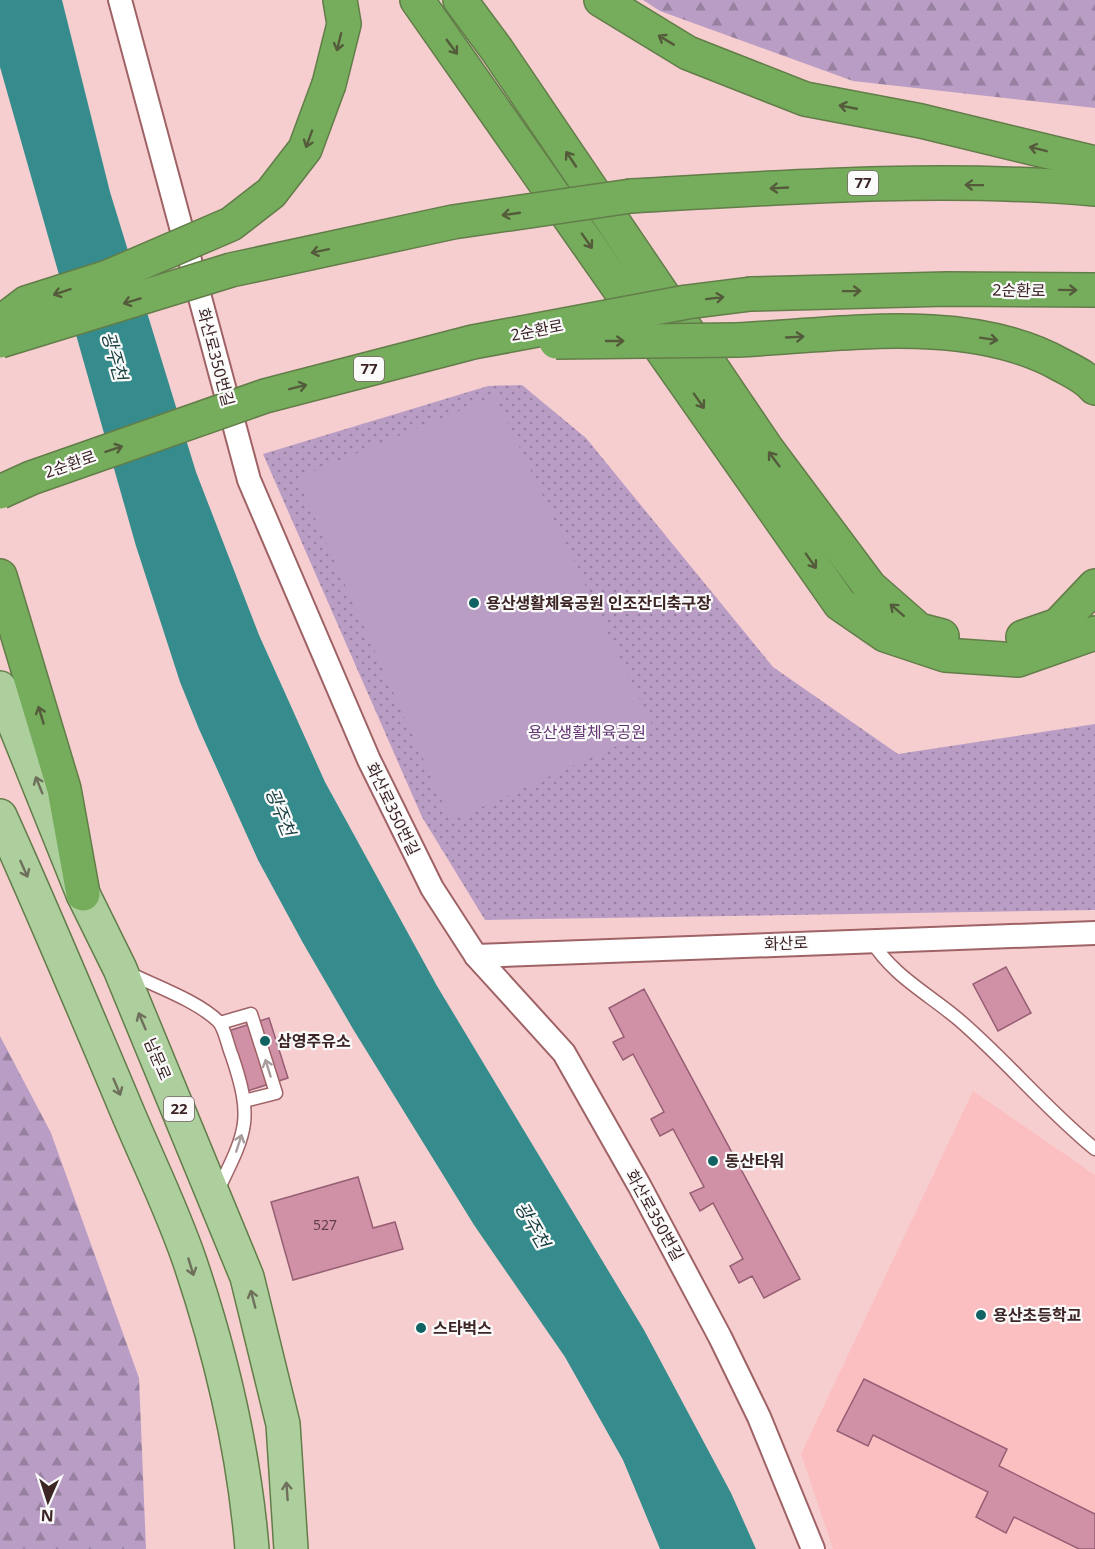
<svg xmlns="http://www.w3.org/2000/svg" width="1095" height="1549" font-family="'Noto Sans','Noto Sans KR',sans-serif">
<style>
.built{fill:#fcbfc1}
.grass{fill:url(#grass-dots)}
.forest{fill:url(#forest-firs)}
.pitch{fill:#b99dc5}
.water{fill:#368c8d}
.building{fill:#d091a7;stroke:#965e73;stroke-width:1.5}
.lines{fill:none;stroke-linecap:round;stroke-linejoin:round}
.lane-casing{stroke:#9f6366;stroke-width:15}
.street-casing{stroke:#9f6366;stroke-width:26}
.primary-casing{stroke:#627d49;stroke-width:36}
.highway-casing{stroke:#627d49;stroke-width:36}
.lane{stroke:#fff;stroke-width:12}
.street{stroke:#fff;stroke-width:22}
.primary{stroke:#adce9d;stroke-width:33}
.highway{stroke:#76ad5c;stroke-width:33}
.highway-bridge-casing{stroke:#627d49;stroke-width:36;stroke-linecap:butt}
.highway-bridge{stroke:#76ad5c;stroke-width:33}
.oneway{stroke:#545b3b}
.oneway2{stroke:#6f705b}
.oneway3{stroke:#a89c9d}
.poi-dot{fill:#116263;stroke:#fafafa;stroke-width:2}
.labels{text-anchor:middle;stroke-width:4.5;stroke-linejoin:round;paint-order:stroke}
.number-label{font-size:14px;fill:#623f46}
.shield{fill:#fafafa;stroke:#766465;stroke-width:1.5}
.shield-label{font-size:15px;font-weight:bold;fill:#3d2425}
.street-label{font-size:16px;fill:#3d2425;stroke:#fafafa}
.poi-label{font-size:16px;font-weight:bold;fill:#3d2425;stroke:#fafafa;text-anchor:start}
.park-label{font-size:16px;fill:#643674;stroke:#fafafa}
.water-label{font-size:18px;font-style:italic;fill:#194142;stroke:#fafafa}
</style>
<defs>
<pattern id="grass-dots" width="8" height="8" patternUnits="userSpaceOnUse" patternTransform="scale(1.5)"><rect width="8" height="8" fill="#b99dc5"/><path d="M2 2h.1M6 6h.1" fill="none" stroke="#9880a0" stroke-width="1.8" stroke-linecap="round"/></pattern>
<pattern id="forest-firs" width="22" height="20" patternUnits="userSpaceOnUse" patternTransform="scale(1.5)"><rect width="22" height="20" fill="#b99dc5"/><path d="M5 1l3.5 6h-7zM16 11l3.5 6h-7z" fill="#9880a0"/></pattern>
</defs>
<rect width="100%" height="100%" fill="#f7cecf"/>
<!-- built -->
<polygon class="built" points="973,1091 1095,1175 1095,1549 833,1549 801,1454"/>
<!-- grass -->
<polygon class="grass" points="522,385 586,438 773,667 898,754 1095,724 1095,910 485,920 422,817 263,454 488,386"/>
<!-- forest -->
<g class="forest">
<polygon points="643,0 1095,0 1095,108 853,81 660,11"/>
<polygon points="0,1036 51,1133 139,1378 146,1549 0,1549"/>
</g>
<!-- pitch -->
<polygon class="pitch" points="495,396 654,729 451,821 297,478"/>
<!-- water -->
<polygon class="water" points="0,0 62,0 110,192 196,472 259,635 325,782 437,986 644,1330 731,1493 756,1549 660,1549 623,1460 565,1357 474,1225 353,1029 303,943 258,860 199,729 180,682 136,546 0,67"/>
<!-- building -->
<g class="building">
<polygon points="1006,967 1031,1013 998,1031 973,984"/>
<polygon points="644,989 800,1279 764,1298 752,1276 739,1283 730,1266 743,1259 713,1203 700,1211 690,1193 704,1187 673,1129 660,1136 651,1119 664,1112 633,1054 623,1060 613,1042 624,1037 609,1008"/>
<polygon points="269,1018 288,1078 238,1094 219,1034"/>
<polygon points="358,1177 373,1228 395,1222 403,1249 293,1280 271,1202"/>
<polygon points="864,1379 1007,1449 999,1466 1095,1514 1095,1549 1079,1549 1014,1517 1006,1533 976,1517 988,1492 873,1435 868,1446 837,1431"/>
</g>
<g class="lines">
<!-- lane casing -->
<g class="lane-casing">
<g id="lane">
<path d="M871,940c21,35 56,53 87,79 48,41 88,90 137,130"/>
<path d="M129,973c26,13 69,28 90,49 6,7 9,25 13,34 22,65 14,76 -15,136"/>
<polyline points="220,1023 251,1014 276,1093 244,1101"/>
</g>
</g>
<!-- street casing -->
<g class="street-casing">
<g id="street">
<polyline points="120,0 249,480 369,760 432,888 476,956 564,1053 639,1185 720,1337 759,1417 813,1549"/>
<polyline points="476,956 1095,933"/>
</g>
</g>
<!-- primary casing -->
<g class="primary-casing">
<g id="primary">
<polyline points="0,688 83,894 120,969 247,1277 283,1424 291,1549"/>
<path d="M0,816c42,93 82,188 122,283 22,54 49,107 68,163 31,92 54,190 62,287"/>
</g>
</g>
<!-- highway casing -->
<g class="highway-casing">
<g id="highway">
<polyline points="417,0 840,604 885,635 945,655 1018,660 1095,633"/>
<polyline points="460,0 497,50 767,449 870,587 919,630 942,636"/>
<polyline points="601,0 688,53 805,99 921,121 1095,163"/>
<polyline points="329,84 344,24 340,0"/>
<path d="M631,196c155,-9 310,-20 464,-7"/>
<polyline points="751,294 947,289 1095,290"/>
<path d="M737,340c102,-5 232,-27 324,25 13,7 25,12 34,23"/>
<polyline points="0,576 64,789 83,894"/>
<polyline points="1023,637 1058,625 1095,586"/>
</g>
</g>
<!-- lane -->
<use href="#lane" class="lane"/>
<!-- street -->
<use href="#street" class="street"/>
<!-- primary -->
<use href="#primary" class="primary"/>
<!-- highway -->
<use href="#highway" class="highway"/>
<!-- highway-bridge casing -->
<g class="highway-bridge-casing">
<g id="highway-bridge">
<polyline points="0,323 26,303 108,277 231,224 271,193 305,149 329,84"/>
<polyline points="0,341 231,270 453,222 631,196"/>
<polyline points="556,342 737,340"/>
<polyline points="0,492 31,478 265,396 473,342 687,302 751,294"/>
</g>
</g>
<!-- highway-bridge -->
<use href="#highway-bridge" class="highway-bridge"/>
</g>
<!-- one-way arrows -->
<defs><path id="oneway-shaft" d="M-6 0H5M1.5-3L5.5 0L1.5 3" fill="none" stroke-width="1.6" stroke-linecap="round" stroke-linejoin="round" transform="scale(1.5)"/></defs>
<g class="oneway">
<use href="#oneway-shaft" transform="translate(666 40) rotate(-149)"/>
<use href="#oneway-shaft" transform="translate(339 42) rotate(104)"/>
<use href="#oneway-shaft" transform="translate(452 47) rotate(54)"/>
<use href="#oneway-shaft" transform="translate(848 107) rotate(-169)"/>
<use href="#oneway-shaft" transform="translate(309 139) rotate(110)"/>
<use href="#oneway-shaft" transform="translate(1038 149) rotate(-166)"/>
<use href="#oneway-shaft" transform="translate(571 159) rotate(-124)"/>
<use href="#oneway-shaft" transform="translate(974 185) rotate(-179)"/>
<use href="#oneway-shaft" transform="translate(779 188) rotate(177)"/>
<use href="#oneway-shaft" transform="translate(511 214) rotate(172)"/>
<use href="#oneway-shaft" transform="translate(587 241) rotate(55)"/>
<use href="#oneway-shaft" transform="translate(320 251) rotate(168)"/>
<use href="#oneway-shaft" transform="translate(1068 290) rotate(1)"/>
<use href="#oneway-shaft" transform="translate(852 291) rotate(-1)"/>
<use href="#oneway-shaft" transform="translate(62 292) rotate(162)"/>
<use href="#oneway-shaft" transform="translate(715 298) rotate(-7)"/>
<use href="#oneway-shaft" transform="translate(132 301) rotate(163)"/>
<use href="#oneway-shaft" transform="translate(795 337) rotate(-3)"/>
<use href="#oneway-shaft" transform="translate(989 339) rotate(9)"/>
<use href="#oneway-shaft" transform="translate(615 341)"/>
<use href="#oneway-shaft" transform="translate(298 387) rotate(-14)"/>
<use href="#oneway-shaft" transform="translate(699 401) rotate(55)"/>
<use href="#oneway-shaft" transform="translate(114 449) rotate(-19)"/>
<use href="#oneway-shaft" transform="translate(774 459) rotate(-127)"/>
<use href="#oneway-shaft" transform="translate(811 561) rotate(55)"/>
<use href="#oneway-shaft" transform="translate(897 610) rotate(-139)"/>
<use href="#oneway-shaft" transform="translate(41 715) rotate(-107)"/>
</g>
<g class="oneway2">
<use href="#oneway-shaft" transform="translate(39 785) rotate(-112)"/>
<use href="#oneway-shaft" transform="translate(24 869) rotate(66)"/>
<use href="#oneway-shaft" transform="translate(142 1021) rotate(-113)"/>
<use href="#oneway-shaft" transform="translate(117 1087) rotate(67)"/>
<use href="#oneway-shaft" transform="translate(191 1267) rotate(73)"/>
<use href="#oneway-shaft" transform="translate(253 1299) rotate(-105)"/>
<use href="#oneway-shaft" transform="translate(287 1491) rotate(-94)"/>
</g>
<g class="oneway3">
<use href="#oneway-shaft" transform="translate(268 1068) rotate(-107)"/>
<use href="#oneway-shaft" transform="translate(239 1143) rotate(-72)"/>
</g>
<!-- markers -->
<g class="poi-dot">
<circle cx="474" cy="603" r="6"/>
<circle cx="265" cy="1041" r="6"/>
<circle cx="713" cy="1161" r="6"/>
<circle cx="981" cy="1315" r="6"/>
<circle cx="421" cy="1328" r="6"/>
</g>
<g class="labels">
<!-- number labels -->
<g class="number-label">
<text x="325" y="1230">527</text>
</g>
<!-- shield labels -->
<g class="shield">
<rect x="848" y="171" width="30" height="24" rx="4.5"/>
<rect x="354" y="357" width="30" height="24" rx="4.5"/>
<rect x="164" y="1097" width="30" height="24" rx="4.5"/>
</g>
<g class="shield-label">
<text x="863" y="188">77</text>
<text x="369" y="374">77</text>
<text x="179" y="1114">22</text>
</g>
<!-- street labels -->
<g class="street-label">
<text transform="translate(1019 290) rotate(1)" y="6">2순환로</text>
<text transform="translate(537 330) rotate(-11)" y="6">2순환로</text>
<text transform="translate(216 357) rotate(75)" y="6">화산로350번길</text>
<text transform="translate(70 464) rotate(-19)" y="6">2순환로</text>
<text transform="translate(393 809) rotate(64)" y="6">화산로350번길</text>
<text transform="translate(786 943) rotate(-2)" y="6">화산로</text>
<text transform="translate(158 1059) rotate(67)" y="6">남문로</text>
<text transform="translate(655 1215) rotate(61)" y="6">화산로350번길</text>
</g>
<!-- poi labels -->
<g class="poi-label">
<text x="486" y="609">용산생활체육공원 인조잔디축구장</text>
<text x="277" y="1047">삼영주유소</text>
<text x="725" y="1167">동산타워</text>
<text x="993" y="1321">용산초등학교</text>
<text x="433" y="1334">스타벅스</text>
</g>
<!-- park labels -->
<g class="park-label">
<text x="587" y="738">용산생활체육공원</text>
</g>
<!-- water labels -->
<g class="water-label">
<text transform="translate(114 356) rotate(74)" y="6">광주천</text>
<text transform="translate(280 812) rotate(68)" y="6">광주천</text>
<text transform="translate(532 1225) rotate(60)" y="6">광주천</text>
</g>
</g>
<!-- north arrow -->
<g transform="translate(48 1501) rotate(183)" stroke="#fafafa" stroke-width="4.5" paint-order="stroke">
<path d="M0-4.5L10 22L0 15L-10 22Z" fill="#3d2425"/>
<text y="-9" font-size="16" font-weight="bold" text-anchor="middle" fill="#3d2425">N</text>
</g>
</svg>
